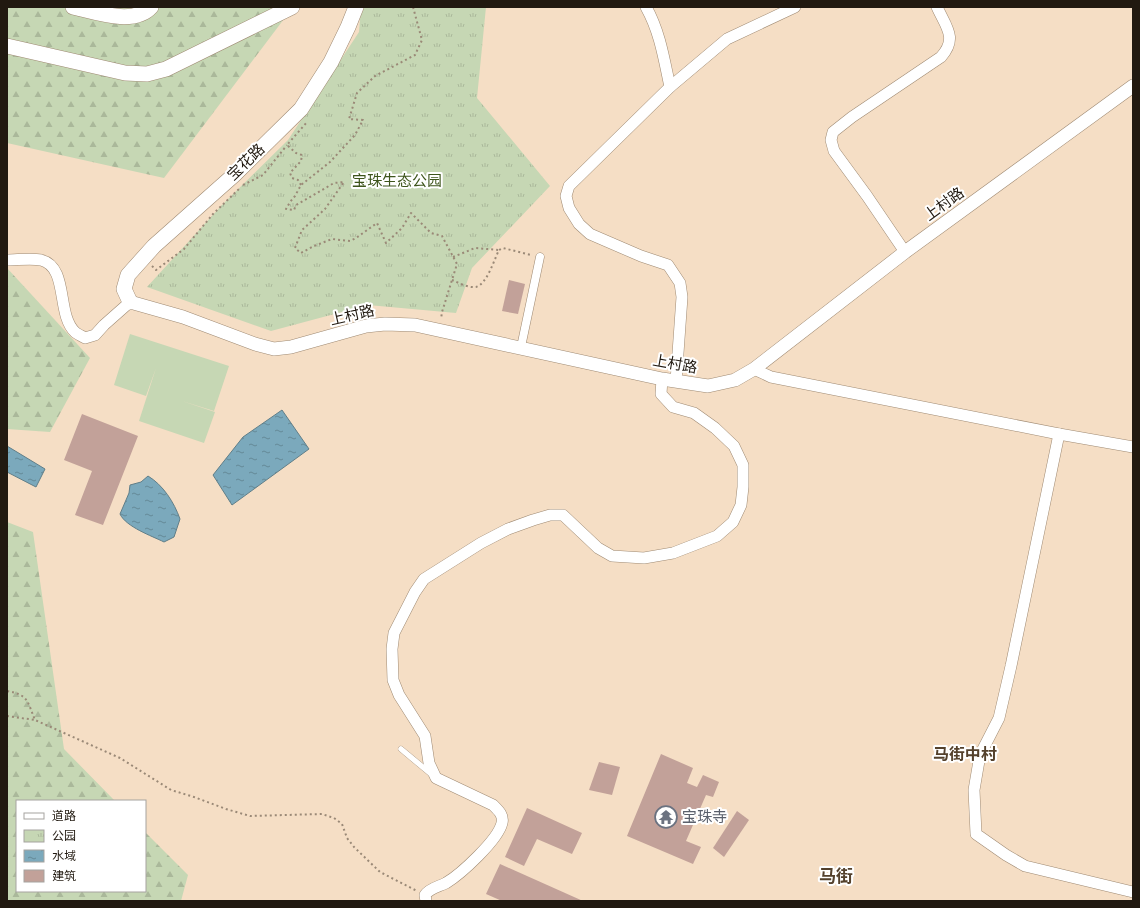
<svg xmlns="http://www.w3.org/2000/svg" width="1140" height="908" font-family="Cabin,'Noto Sans SC',sans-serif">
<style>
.forest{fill:url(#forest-firs)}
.park{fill:url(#park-tufts)}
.garden{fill:#c6d7b4}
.water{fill:url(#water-ripples);stroke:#607e88}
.building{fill:#c2a199}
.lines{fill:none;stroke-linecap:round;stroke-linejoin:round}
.service-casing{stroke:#9f8a73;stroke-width:6}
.pedestrian-casing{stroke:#9f8a73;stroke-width:9}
.minor-casing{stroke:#9f8a73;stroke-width:12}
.tertiary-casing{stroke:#9f8a73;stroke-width:14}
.secondary-casing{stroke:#9f8a73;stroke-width:16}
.path{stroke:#9a8977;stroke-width:2;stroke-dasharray:2 3;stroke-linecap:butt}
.service{stroke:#fff;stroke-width:5.5}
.pedestrian{stroke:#fff;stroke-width:8}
.minor{stroke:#fff;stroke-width:11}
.tertiary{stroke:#fff;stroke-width:13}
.secondary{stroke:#fff;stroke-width:15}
.labels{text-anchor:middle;stroke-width:4;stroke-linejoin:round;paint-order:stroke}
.street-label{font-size:15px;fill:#211910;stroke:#fff}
.park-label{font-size:15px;fill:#3e551c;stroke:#fff}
.worship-label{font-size:15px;fill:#5b616d;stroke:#fff;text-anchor:start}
.neighbourhood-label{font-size:16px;font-weight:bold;fill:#54412c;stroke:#fff}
.quarter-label{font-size:17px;font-weight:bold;fill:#54412c;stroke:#fff}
</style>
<defs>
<pattern id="forest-firs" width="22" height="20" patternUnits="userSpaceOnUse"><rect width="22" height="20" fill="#c6d7b4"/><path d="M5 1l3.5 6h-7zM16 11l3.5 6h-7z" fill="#aab89a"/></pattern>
<pattern id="park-tufts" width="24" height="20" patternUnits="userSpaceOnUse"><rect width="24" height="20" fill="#c6d7b4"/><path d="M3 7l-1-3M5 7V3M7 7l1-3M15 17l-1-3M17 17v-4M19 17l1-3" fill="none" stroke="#aab89a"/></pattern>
<pattern id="water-ripples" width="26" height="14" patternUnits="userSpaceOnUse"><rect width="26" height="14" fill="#7ba9bc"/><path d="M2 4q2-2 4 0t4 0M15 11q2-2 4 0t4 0" fill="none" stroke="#648997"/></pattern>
</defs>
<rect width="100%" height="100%" fill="#f5dec5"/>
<!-- forest -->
<g class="forest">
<polygon points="7,7 293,7 164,178 7,143"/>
<polygon points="7,268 90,358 50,432 7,429"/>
<polygon points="7,522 33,532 64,749 115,801 17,801 17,891 145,891 145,832 188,875 181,901 7,901"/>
</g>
<!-- park -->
<polygon class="park" points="361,7 486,7 477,98 550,186 472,268 456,313 368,305 271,331 147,287 222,205 288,140 359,32"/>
<!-- garden -->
<polygon class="garden" points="130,334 229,366 214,411 182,401 215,412 204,443 139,421 156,368 146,396 114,385"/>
<!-- water -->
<g class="water">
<polygon points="282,410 309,449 232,505 213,475 243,437"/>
<polygon points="7,446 45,469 36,487 7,472"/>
<path d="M148,476c15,9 26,26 32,43l-6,18 -10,5c-12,-6 -38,-15 -44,-28l9,-21 1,-8 11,-3z"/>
</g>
<!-- building -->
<g class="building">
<polygon points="509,280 525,284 518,314 502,311"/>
<polygon points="82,414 138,436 103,525 75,515 92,471 64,460"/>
<polygon points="661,754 693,768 687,783 697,787 703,775 719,782 713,797 706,795 686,841 701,847 693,864 627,836"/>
<polygon points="599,762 620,767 612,795 589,790"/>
<polygon points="527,808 582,833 572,854 537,839 524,866 505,857"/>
<polygon points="737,811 749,820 724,857 713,848"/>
<polygon points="500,864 583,901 502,901 486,894"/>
</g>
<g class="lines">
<!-- service casing -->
<g class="service-casing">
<polyline id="service" points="401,749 431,774"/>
</g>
<!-- pedestrian casing -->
<g class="pedestrian-casing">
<polyline id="pedestrian" points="521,347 540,257"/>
</g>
<!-- minor casing -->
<g class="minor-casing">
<g id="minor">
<path d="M646,7c14,25 18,52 24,80"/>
<path d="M905,252l-38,-56 -33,-45 -3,-11 2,-8 19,-15 89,-60c17,-19 5,-30 -4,-50"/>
<path d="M7,260c10,0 24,-2 34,0 28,7 15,54 34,72 2,2 7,4 10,6l10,-3 9,-10 26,-23"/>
<polyline points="754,369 771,377 1059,434 1133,447"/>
<polyline points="676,381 682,297 680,283 668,265 641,256 590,234 579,224 569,208 566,196 569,186 670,87 727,39 795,7"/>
<polyline points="1059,434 1011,666 999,718 980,755 974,790 976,834 1006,855 1025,866 1133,892"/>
<path d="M426,901l-1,-6c5,-7 13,-8 21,-12 15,-9 52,-43 56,-60 2,-8 -4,-13 -9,-18l-57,-27 -7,-15 -4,-27 -26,-41 -6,-15 -1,-31 2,-16 21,-41 9,-13 57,-36 27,-14 25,-9 17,-5h13l35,33 14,8 32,2 29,-5 44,-17 16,-14 8,-17 2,-18v-22l-9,-19 -19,-18 -21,-15 -21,-6 -12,-13 1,-15"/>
</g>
</g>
<!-- tertiary casing -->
<g class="tertiary-casing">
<polyline id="tertiary" points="130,302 183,317 255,344 274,349 291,347 366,326 385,324 415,325 662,379 708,386 735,380 754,369 905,252 1133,86"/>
</g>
<!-- secondary casing -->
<g class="secondary-casing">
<g id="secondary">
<path d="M73,7c22,5 61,19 78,0"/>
<polyline points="7,46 125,73 147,74 166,69 292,7"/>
<polyline points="130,302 124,289 128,275 154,246 234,175 301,109 331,62 348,27 356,7"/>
</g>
</g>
<!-- path -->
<g class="path">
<polyline points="413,7 422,40 415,55 375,76 357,93 349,119 363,120 355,135 330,162 301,185 295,196 290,202 286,209 294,210 296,205 334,183 344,182 325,209 302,230 295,248 301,253 314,246 332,239 350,241 356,238 377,223 386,243 402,228 411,213 431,233 442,236 457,264 442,312 441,319"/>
<polyline points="243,185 263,175 287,145"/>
<polyline points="301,185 298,180 292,178 290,173 301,161 302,155 296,153 287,145 307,122"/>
<polyline points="453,257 475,248 499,250"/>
<polyline points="152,266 156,270 184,249 213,214 240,188"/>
<path d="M452,280c7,3 16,8 24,7 11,-3 18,-27 23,-37l4,-2 28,7"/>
<path d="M7,691c22,4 20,10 28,29l85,38 51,32 23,7 32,12 24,7 72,-2 12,4 8,6 5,14 7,9 26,25 37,19"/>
<polyline points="7,716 35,720"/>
</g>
<!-- service -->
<use href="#service" class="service"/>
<!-- pedestrian -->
<use href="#pedestrian" class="pedestrian"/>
<!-- minor -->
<use href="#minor" class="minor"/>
<!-- tertiary -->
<use href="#tertiary" class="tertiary"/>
<!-- secondary -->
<use href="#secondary" class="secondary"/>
</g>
<!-- icons -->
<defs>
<g id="temple-ring" transform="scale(1.15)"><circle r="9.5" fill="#fff" stroke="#6b7280" stroke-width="1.5"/><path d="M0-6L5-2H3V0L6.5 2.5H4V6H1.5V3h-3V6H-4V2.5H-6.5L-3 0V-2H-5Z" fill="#6b7280"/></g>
</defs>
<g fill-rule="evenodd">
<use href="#temple-ring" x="666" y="817"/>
</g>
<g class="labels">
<!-- street labels -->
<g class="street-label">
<text transform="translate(246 162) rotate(-44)" y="5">宝花路</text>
<text transform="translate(944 204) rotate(-36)" y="5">上村路</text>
<text transform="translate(352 315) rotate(-13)" y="5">上村路</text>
<text transform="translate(675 364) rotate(10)" y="5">上村路</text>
</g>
<!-- park labels -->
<g class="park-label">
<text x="397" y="186">宝珠生态公园</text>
</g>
<!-- worship labels -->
<g class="worship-label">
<text x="682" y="822">宝珠寺</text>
</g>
<!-- neighbourhood labels -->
<g class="neighbourhood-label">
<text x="965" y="760">马街中村</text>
</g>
<!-- quarter labels -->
<g class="quarter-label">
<text x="836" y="882">马街</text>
</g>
</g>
<!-- border -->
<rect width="1140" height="908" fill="none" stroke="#211910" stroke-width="16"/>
<!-- legend -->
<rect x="16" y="800" width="130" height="92" fill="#ffffff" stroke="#a6a39f"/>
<rect x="24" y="813" width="20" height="6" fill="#ffffff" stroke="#a6a39f"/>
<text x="52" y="820" font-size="12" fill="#211910">道路</text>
<rect x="24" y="830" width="20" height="12" fill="url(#park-tufts)" stroke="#a6a39f"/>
<text x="52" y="840" font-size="12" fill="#211910">公园</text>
<rect x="24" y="850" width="20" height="12" fill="url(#water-ripples)" stroke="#a6a39f"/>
<text x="52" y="860" font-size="12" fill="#211910">水域</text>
<rect x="24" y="870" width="20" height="12" fill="#c2a199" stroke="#a6a39f"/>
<text x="52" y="880" font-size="12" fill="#211910">建筑</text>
</svg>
